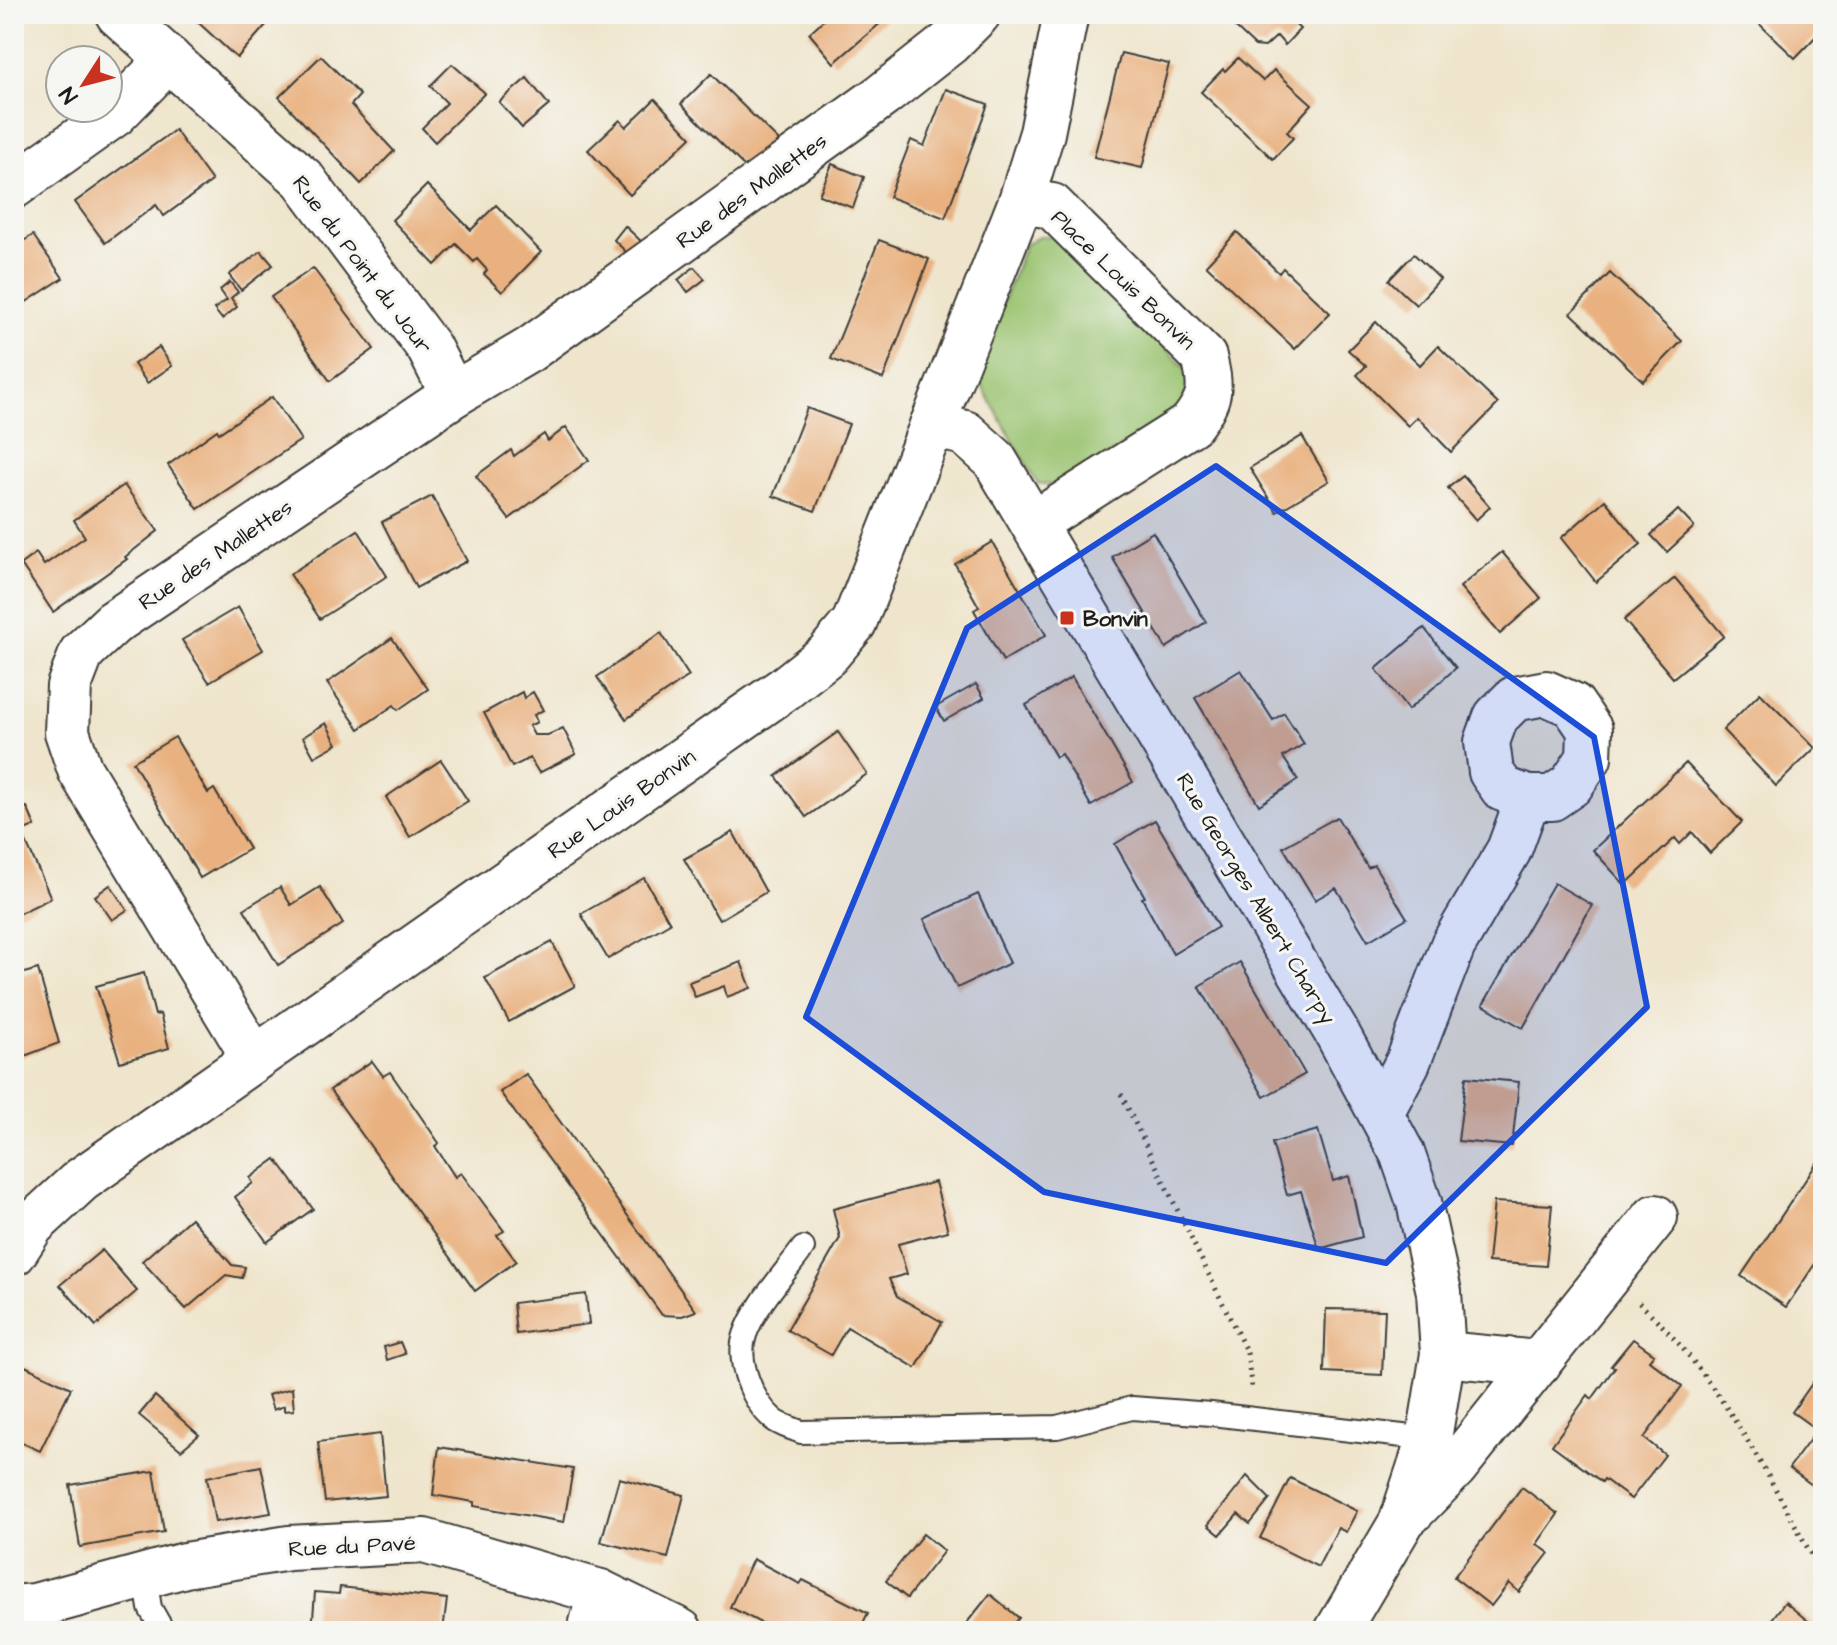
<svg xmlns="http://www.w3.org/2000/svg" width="1837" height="1645" font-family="'Architects Daughter',sans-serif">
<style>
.green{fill:#9ac36f;stroke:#5b7046;stroke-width:2}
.building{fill:#e9b17f}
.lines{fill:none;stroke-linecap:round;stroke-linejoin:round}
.lane-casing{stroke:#3c3a36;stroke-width:26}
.street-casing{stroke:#3c3a36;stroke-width:48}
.path{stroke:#3c3a36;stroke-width:5;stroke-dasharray:2 6;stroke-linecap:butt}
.lane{stroke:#fff;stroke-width:22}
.street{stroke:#fff;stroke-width:44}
.marked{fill:#1d4ed8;fill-opacity:0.2;stroke:#1d4ed8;stroke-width:6;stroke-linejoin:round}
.poi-dot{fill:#c8321e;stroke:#f6f6f2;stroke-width:3}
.labels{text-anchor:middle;stroke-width:6;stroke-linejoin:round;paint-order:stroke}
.street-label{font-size:22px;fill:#1c1c1c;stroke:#f6f6f2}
.poi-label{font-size:22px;font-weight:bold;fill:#1c1c1c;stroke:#f6f6f2;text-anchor:start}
</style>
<rect width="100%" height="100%" fill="#f6f6f2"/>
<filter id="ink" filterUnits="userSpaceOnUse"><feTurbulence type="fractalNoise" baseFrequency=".0125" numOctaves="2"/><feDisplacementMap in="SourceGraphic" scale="16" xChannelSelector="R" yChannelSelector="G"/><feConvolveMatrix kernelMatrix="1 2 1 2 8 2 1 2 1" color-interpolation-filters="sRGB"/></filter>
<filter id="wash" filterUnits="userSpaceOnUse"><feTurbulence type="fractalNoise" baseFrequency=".006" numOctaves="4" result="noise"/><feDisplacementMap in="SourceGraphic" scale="32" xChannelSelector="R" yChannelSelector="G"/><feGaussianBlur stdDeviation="1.8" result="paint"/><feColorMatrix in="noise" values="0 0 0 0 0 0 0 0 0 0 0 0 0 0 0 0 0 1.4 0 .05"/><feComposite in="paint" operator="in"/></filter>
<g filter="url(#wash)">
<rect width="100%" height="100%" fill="#efe5cc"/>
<!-- green -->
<polygon class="green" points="1039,236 1055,236 1186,369 1190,391 1180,412 1058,486 1037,483 975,374 1025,245"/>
<g id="blocks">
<!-- building -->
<g class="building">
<polygon points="189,14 270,14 273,17 237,58"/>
<polygon points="830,14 891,14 834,63 809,33"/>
<polygon points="1221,14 1284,14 1300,29 1285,45 1277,36 1265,47 1255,46"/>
<polygon points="1749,14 1823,14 1823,29 1795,58"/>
<polygon points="1121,53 1169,64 1142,168 1094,157"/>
<polygon points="321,56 360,95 351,105 394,151 361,184 279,97"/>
<polygon points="1238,58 1263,81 1274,70 1312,104 1287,132 1293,138 1273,159 1201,92 1223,69 1225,71"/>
<polygon points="452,64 485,93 435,142 422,128 447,103 430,86"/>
<polygon points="711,74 781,143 751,173 681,104"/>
<polygon points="527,78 549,105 522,128 499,102"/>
<polygon points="946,89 988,104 945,218 889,197 911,140 924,146"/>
<polygon points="655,99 691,137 630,195 588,150 620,120 626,127"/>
<polygon points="175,130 212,181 164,216 156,205 105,243 75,202"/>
<polygon points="832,164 864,177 853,208 819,195"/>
<polygon points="427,185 471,230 496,205 541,252 502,292 484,274 487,270 477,259 474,262 456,244 435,265 392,220"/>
<polygon points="625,226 646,246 631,257 614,240"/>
<polygon points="1237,232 1279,273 1283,268 1330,313 1295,349 1206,265"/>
<polygon points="33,235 63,278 14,310 14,247"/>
<polygon points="879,240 929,259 883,379 831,359"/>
<polygon points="261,251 273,265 241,290 229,275"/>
<polygon points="1414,254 1440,279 1416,305 1389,280"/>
<polygon points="694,267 705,279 688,292 678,280"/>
<polygon points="313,268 374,349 330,381 271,297"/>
<polygon points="1610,273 1682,341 1643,381 1571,313"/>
<polygon points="230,282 238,292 231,298 237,307 222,319 214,309 227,300 220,290"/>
<polygon points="1376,322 1420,365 1438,346 1498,404 1451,452 1417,417 1408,426 1357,375 1366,366 1348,350"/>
<polygon points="159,347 172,366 147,383 134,364"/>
<polygon points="272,397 301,440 198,509 168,465 217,430 219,433"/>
<polygon points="807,408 849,424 815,511 773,496"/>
<polygon points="566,427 589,460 509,519 476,476 511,450 514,456 544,434 548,441"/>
<polygon points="1302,436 1329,481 1277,512 1250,468"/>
<polygon points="1463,476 1490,507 1476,520 1448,488"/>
<polygon points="124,485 158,531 125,557 127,559 53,612 21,564 36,553 44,565 85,537 74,520"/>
<polygon points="432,496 467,561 416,588 382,522"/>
<polygon points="1605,500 1641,544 1596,582 1561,538"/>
<polygon points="1678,510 1694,527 1667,552 1651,535"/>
<polygon points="358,530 387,576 320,619 290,574"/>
<polygon points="1153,532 1206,622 1166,648 1112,557"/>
<polygon points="992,542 1046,635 1003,661 974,610 979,607 955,564"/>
<polygon points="1502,552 1541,598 1500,634 1460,587"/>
<polygon points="1675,578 1724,636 1673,678 1624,620"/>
<polygon points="238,607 263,650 209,682 182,640"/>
<polygon points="1424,628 1456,668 1408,710 1376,669"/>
<polygon points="661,633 689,676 626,719 597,677"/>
<polygon points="392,638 428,689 398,710 394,705 359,729 327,683"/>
<polygon points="1241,670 1273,720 1284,713 1304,744 1283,757 1298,780 1259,805 1195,698"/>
<polygon points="1072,677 1133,782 1091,806 1061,754 1056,757 1026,705"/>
<polygon points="976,684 984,698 944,721 936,707"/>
<polygon points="522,692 524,698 533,692 543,710 534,715 537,722 529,726 534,735 548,735 563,728 576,754 539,773 530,758 512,767 484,713"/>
<polygon points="1760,693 1815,748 1776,786 1723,730"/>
<polygon points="326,723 337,744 314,757 303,737"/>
<polygon points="838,732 867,774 806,817 776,776"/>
<polygon points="175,737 208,793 214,789 249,849 200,878 133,762"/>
<polygon points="441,760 468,801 410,837 386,797"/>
<polygon points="1686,763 1742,822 1710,853 1692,832 1680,844 1675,838 1625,885 1593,850"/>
<polygon points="27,807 35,826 21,831 51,898 14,916 14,813"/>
<polygon points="1337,817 1368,868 1374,865 1407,918 1368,941 1336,888 1315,900 1283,847"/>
<polygon points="1155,820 1218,927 1173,954 1142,898 1145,897 1115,844"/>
<polygon points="733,832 766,892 719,920 684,859"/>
<polygon points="644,878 670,923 608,959 581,914"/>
<polygon points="1554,883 1592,905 1523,1028 1483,1005"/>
<polygon points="110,885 127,910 112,920 95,896"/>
<polygon points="280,887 291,905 320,887 343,924 278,965 244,909"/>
<polygon points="978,894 1010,963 957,988 924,919"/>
<polygon points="552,942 575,986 509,1022 485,978"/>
<polygon points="741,962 751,988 727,997 724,986 695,997 689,982"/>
<polygon points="1240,962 1305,1074 1264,1097 1199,986"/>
<polygon points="38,969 59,1043 14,1060 14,976"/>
<polygon points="144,973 155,1015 160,1014 169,1048 120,1062 96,986"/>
<polygon points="372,1061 383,1076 390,1072 439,1143 435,1146 455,1177 461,1173 504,1231 497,1235 516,1261 475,1291 330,1090"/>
<polygon points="526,1074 696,1311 682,1316 662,1315 500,1092"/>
<polygon points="1466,1077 1519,1082 1512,1146 1458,1141"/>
<polygon points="1318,1130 1333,1181 1349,1176 1362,1237 1319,1249 1301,1191 1287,1195 1272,1143"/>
<polygon points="1823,1154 1823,1252 1786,1307 1741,1276"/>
<polygon points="276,1159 313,1209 267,1242 235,1197 253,1183 250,1178"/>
<polygon points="935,1182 948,1231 898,1244 907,1274 889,1279 897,1296 942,1322 916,1368 847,1327 831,1355 787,1330 840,1238 833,1209"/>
<polygon points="1494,1202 1552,1205 1546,1266 1488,1262"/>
<polygon points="191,1218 232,1265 245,1267 242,1278 226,1275 186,1309 142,1261"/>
<polygon points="102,1250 137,1291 96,1326 60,1285"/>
<polygon points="586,1294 589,1324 516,1334 513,1303"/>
<polygon points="1326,1309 1385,1310 1382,1375 1324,1372"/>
<polygon points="1633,1339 1654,1354 1649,1360 1682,1386 1644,1438 1665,1455 1631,1499 1604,1479 1602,1482 1552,1445 1588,1395 1592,1399 1615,1367 1611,1366"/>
<polygon points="400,1342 405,1354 387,1360 384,1347"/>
<polygon points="25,1366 71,1388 40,1451 14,1439 14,1389"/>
<polygon points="1823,1368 1823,1493 1789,1468 1817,1430 1792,1412"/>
<polygon points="292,1388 294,1410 284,1411 284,1406 273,1410 268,1395"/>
<polygon points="155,1396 199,1435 181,1450 139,1415"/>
<polygon points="380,1434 386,1496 325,1502 318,1442"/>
<polygon points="439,1447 573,1469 564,1522 474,1506 474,1502 433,1495"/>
<polygon points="261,1466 271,1513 215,1522 207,1477"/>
<polygon points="154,1471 164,1532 80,1547 70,1485"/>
<polygon points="1247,1476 1270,1499 1250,1524 1238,1514 1220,1535 1208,1525"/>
<polygon points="619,1478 684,1495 668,1558 601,1542"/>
<polygon points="1290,1478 1357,1511 1346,1532 1338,1528 1318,1567 1260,1538"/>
<polygon points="1522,1487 1558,1514 1537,1544 1549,1553 1519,1592 1509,1583 1491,1606 1454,1577"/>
<polygon points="923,1534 944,1551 907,1598 886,1581"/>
<polygon points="753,1559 800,1584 803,1580 868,1613 859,1631 776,1631 730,1607"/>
<polygon points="340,1587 447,1599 443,1631 312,1631 315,1592 339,1594"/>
<polygon points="990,1594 1019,1618 1008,1631 963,1631 961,1630"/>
<polygon points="1785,1602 1820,1631 1763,1631"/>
</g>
</g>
</g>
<g filter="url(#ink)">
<use href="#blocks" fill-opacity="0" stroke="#3c3a36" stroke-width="2"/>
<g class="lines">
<!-- lane casing -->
<g class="lane-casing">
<g id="lane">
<path d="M803,1248c-18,25 -49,59 -58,87 -9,26 7,66 28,84 6,6 19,9 28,13l256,-5 75,-19 79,6 218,25"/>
<polyline points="145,1576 150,1608 163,1631"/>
</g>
</g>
<!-- street casing -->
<g class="street-casing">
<g id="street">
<polyline points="118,14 303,179 429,348 453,395"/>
<polyline points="14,186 115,114 169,59"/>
<path d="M1021,201l31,5 152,151c8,32 7,41 -13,67l-158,100"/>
<polyline points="932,425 965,433 994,459 1338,1035 1402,1153 1419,1202 1439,1292 1443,1354 1429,1439 1401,1523 1337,1631"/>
<polygon points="1546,693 1573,705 1590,730 1589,758 1571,785 1552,798 1528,798 1503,789 1491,772 1487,742 1496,717 1514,699"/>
<polyline points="254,1058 80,770 67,732 69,686 82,652 113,623 453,395 529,350 883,95 949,43 978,14"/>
<polyline points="1381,1113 1408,1062 1453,945 1509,850 1528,798"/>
<polyline points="14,1253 32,1225 81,1180 784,689 827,655 854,623 1021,201 1042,133 1066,14"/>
<polyline points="1443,1354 1539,1363"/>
<polyline points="1409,1514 1455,1467 1655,1217"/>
<polyline points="14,1608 35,1606 185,1565 289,1548 424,1541 600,1592 680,1631"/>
<polyline points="590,1631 600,1592"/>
</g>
</g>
<!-- path -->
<g class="path">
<polyline points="1121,1094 1247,1353 1252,1390"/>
<path d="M1639,1303c81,73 132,179 184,273"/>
</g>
<!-- lane -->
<use href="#lane" class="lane"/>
<!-- street -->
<use href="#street" class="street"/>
</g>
</g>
<!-- marked area -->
<path class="marked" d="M1216,466l378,271 53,270 -261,256 -342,-71 -238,-175 161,-389z"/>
<!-- markers -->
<rect class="poi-dot" x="1059" y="610" width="16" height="16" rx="4"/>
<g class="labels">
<!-- street labels -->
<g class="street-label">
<text transform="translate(751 190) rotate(-36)" y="8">Rue des Mallettes</text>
<text transform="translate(363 264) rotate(53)" y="8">Rue du Point du Jour</text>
<text transform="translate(1124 279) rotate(44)" y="8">Place Louis Bonvin</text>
<text transform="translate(215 554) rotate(-34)" y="8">Rue des Mallettes</text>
<text transform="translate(621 803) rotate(-35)" y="8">Rue Louis Bonvin</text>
<text transform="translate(1257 898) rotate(59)" y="8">Rue Georges Albert Charpy</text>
<text transform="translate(352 1545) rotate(-3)" y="8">Rue du Pavé</text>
</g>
<!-- poi labels -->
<g class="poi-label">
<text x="1083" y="626">Bonvin</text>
</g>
</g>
<!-- margin -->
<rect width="1837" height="1645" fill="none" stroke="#f6f6f2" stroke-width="48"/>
<!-- north arrow -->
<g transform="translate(84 84) rotate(234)"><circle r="38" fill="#f6f6f2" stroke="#9f9f9c" stroke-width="2"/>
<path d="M0-6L14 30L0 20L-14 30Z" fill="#c8321e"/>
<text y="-12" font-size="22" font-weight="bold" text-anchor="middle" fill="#1c1c1c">N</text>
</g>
</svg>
